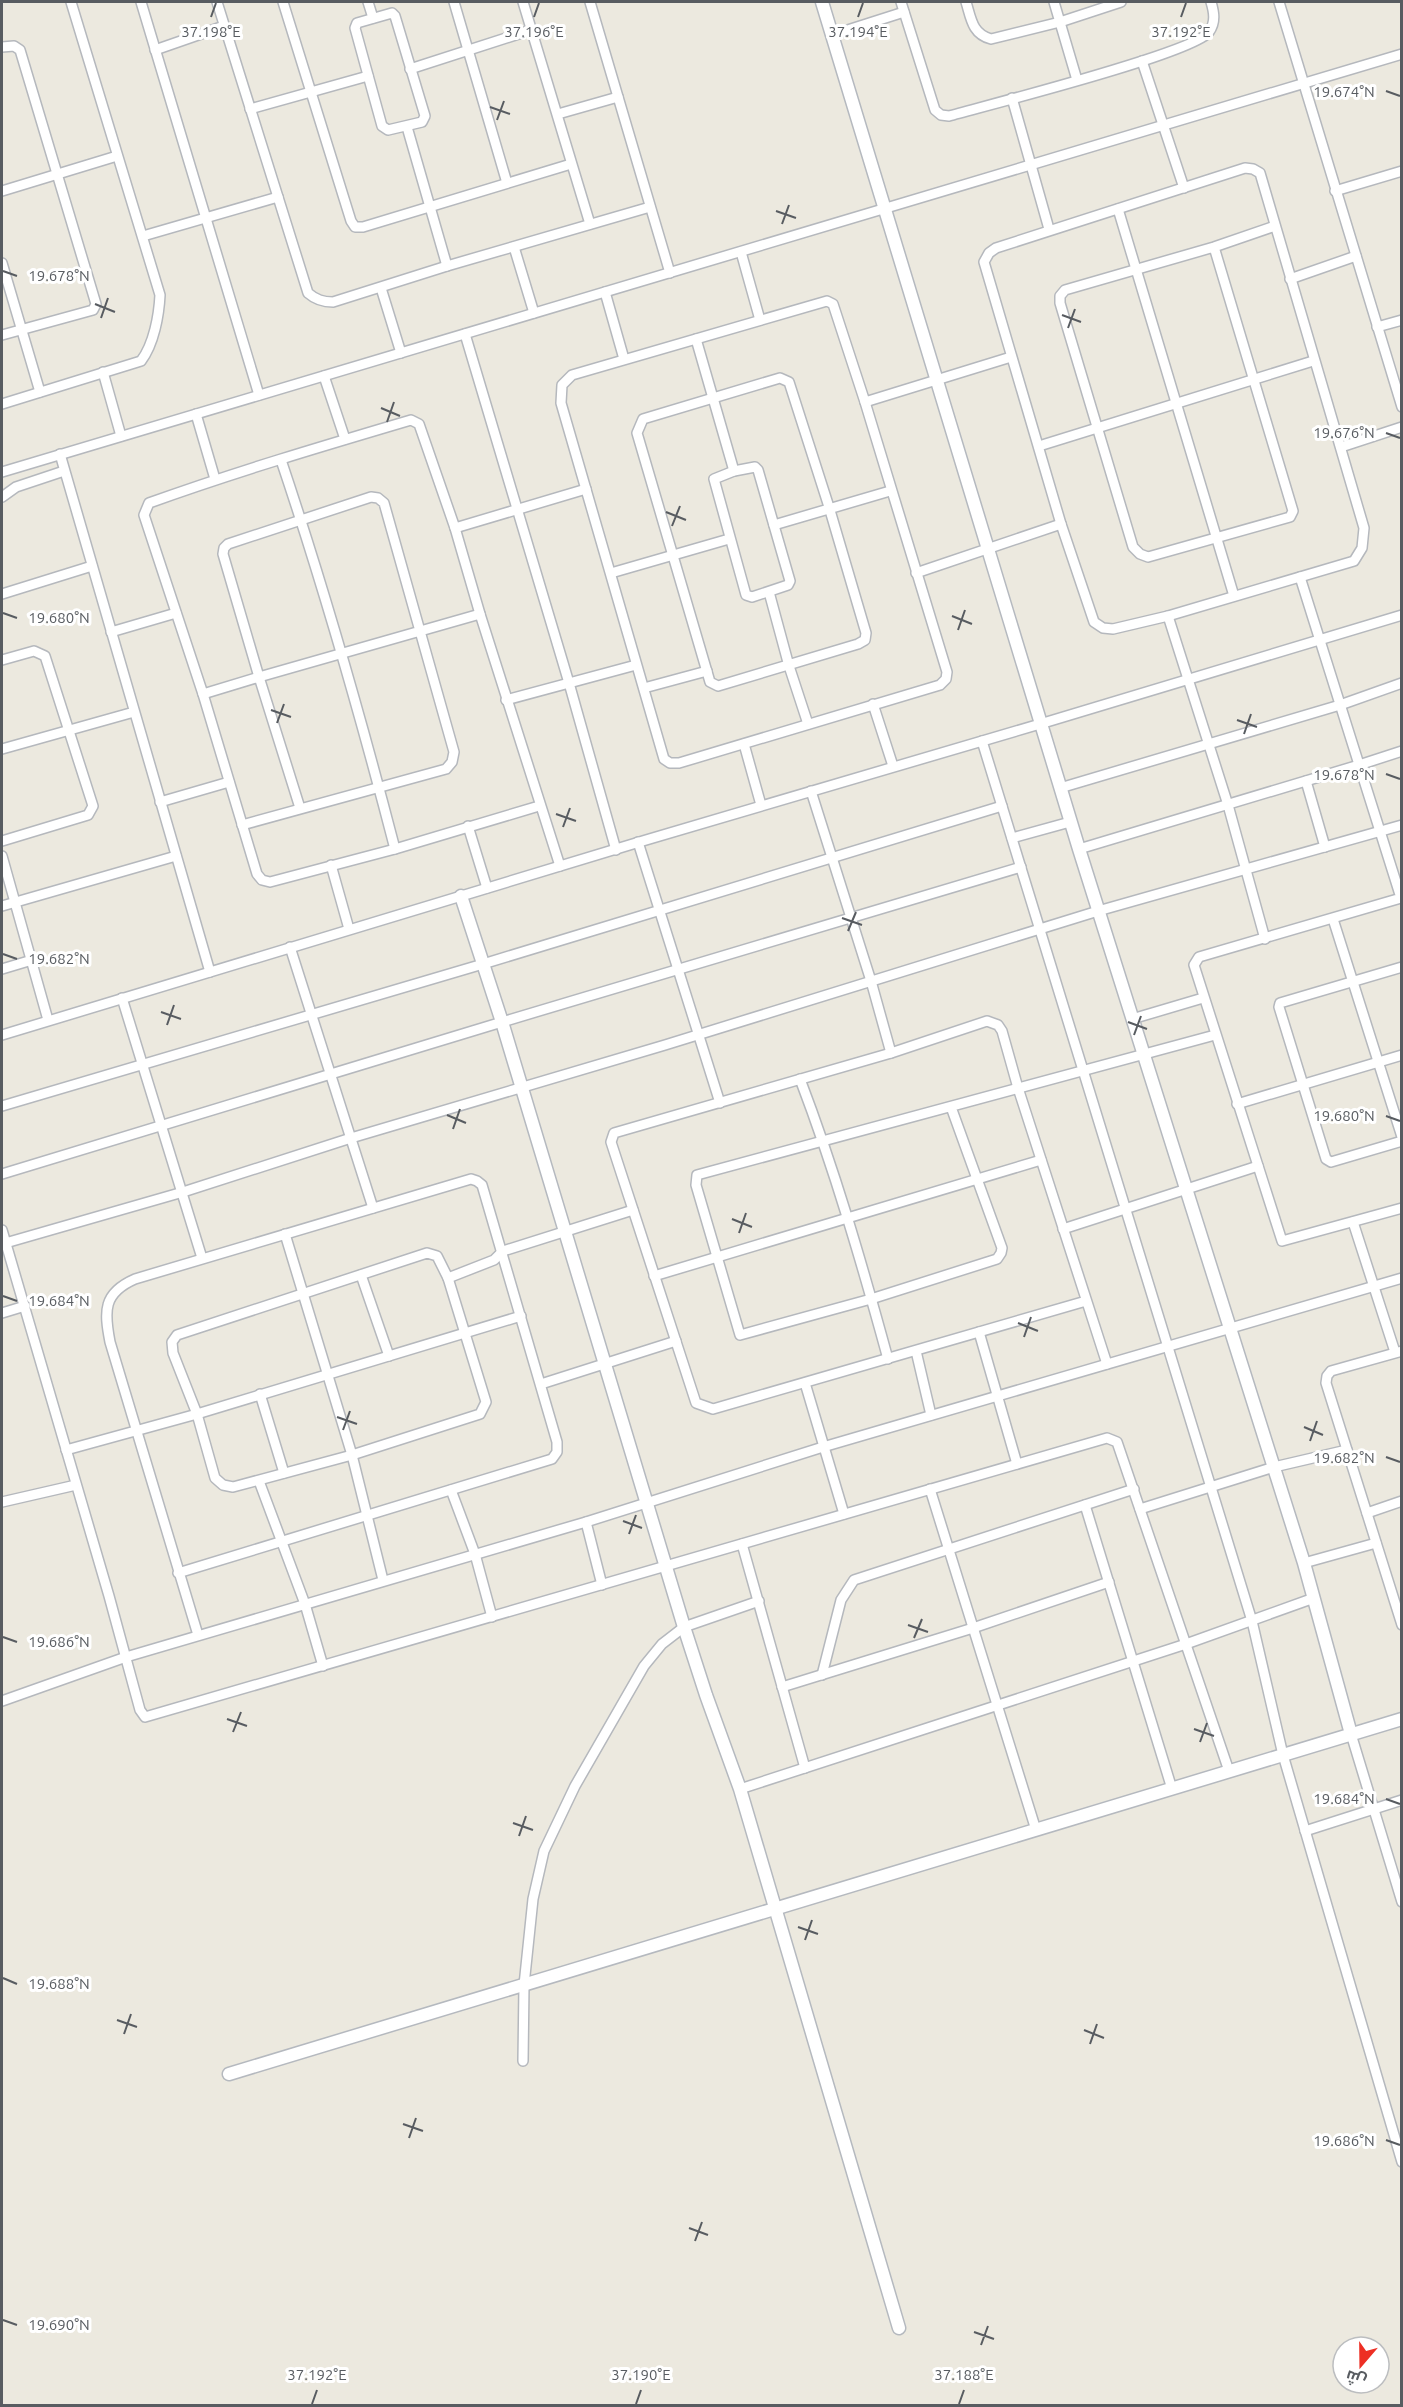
<svg xmlns="http://www.w3.org/2000/svg" width="1403" height="2407" font-family="Ubuntu,Cairo,sans-serif">
<style>
.lines{fill:none;stroke-linecap:round;stroke-linejoin:round}
.street-casing{stroke:#b5b8bd;stroke-width:12}
.secondary-casing{stroke:#b5b9bf;stroke-width:15}
.street{stroke:#fff;stroke-width:9}
.secondary{stroke:#fff;stroke-width:12}
.ticks{fill:none;stroke:#585c61;stroke-width:2}
.ticks-label{font-size:15px;text-anchor:middle;fill:#585c61;stroke:#fff;stroke-width:6;stroke-linejoin:round;paint-order:stroke}
</style>
<rect width="100%" height="100%" fill="#ece9df"/>
<g class="lines">
<!-- street casing -->
<g class="street-casing">
<g id="street">
<polyline points="141,2 259,395"/>
<path d="M217,2l91,291c8,7 15,9 25,9l114,-36 203,-59"/>
<polyline points="283,2 351,221 355,227 363,227 571,164"/>
<polyline points="368,2 373,18"/>
<polyline points="454,2 507,183"/>
<polyline points="523,2 590,224"/>
<polyline points="590,2 670,273"/>
<path d="M901,2l34,108 6,5 8,1c39,-11 245,-63 260,-84 7,-10 5,-20 2,-30"/>
<path d="M966,2c5,16 6,32 25,37l69,-17 61,-20"/>
<polyline points="1054,2 1077,80"/>
<polyline points="1279,2 1402,407"/>
<polygon points="392,13 395,16 425,116 422,122 388,130 382,126 355,28 357,23"/>
<polyline points="832,35 904,12"/>
<polyline points="2,47 14,46 20,50 96,304 93,310 2,335"/>
<polyline points="155,50 224,26"/>
<polyline points="1142,61 1184,188"/>
<polyline points="410,69 531,30"/>
<polyline points="1012,98 1049,229"/>
<polyline points="250,109 368,76"/>
<polyline points="558,114 618,97"/>
<polyline points="407,127 447,266"/>
<polygon points="1245,168 1253,169 1260,173 1364,528 1362,548 1354,561 1168,616 1113,629 1103,628 1094,622 1061,524 984,262 989,253 996,248"/>
<polyline points="2,191 117,156"/>
<polyline points="1335,191 1402,171"/>
<polyline points="1118,209 1234,596"/>
<polyline points="143,236 278,197"/>
<polyline points="514,247 534,313"/>
<polyline points="1214,247 1293,511 1290,517 1148,557 1140,554 1133,547 1060,303 1060,296 1065,290 1214,247 1275,226"/>
<polyline points="741,252 760,320"/>
<polyline points="2,263 40,392"/>
<polyline points="1290,279 1356,256"/>
<polyline points="381,288 401,353"/>
<polyline points="605,292 624,359"/>
<polygon points="827,301 833,304 865,402 947,672 946,679 940,685 679,763 670,763 664,759 561,403 562,385 572,375"/>
<polyline points="1377,327 1402,320"/>
<polyline points="465,334 569,683 616,850"/>
<polyline points="696,339 734,471"/>
<polyline points="103,372 121,436"/>
<polyline points="324,376 345,439"/>
<polygon points="780,378 789,382 829,507 866,633 865,640 858,644 718,686 710,682 637,433 643,419"/>
<polyline points="865,402 1011,357"/>
<path d="M2,404l139,-43c13,-17 18,-46 19,-66l-89,-293"/>
<polyline points="196,414 215,479"/>
<polyline points="1039,446 1313,361"/>
<polyline points="1341,447 1402,427"/>
<polyline points="60,454 210,972"/>
<path d="M281,460c43,128 80,258 114,389"/>
<polygon points="755,467 758,470 790,581 788,585 752,597 746,595 714,479 734,471"/>
<polyline points="2,472 1402,54"/>
<polyline points="2,497 16,487 64,471"/>
<polyline points="774,525 890,491"/>
<polyline points="455,528 586,489"/>
<polyline points="611,573 729,539"/>
<polyline points="916,573 1061,524"/>
<polyline points="1300,577 1401,898 1199,957 1194,965 1282,1241 1402,1208"/>
<polyline points="769,592 789,666 808,724"/>
<polyline points="2,594 92,566"/>
<polyline points="1168,616 1228,805 1265,939"/>
<polyline points="111,632 176,613"/>
<polyline points="2,660 34,651 45,656 93,806 88,815 2,841"/>
<polyline points="644,688 707,671"/>
<polyline points="203,694 259,677 300,808"/>
<polyline points="506,700 636,665"/>
<polyline points="873,704 893,766"/>
<polyline points="982,741 1252,1621 1283,1755 1402,2162"/>
<polyline points="744,744 761,805"/>
<polyline points="2,749 134,712"/>
<polyline points="1306,781 1325,847"/>
<polyline points="1060,788 1340,705 1402,683"/>
<polyline points="811,791 871,981 891,1053"/>
<polyline points="160,802 229,782"/>
<path d="M539,806l-144,43 -125,33 -8,-2 -5,-6 -54,-180 -59,-179 5,-12c86,-31 174,-57 262,-83l8,4 36,104 25,86 80,252"/>
<polyline points="242,825 446,769 452,762 454,752 384,503 378,498 371,497 228,544 224,548 223,554 259,677 480,614"/>
<polyline points="468,826 487,888"/>
<polyline points="1012,838 1070,822"/>
<polyline points="638,842 720,1103"/>
<polyline points="1079,849 1359,765 1402,751"/>
<polyline points="2,856 48,1020"/>
<polyline points="331,865 349,929"/>
<polyline points="2,906 176,856"/>
<polyline points="1333,919 1402,1137"/>
<polyline points="290,947 373,1208"/>
<polyline points="1402,967 1280,1003 1279,1007 1326,1159 1331,1162 1402,1141"/>
<polyline points="2,969 32,960"/>
<polyline points="122,998 202,1258"/>
<polyline points="1132,1019 1203,998"/>
<polyline points="2,1035 646,840 1040,724 1402,615"/>
<path d="M800,1079c35,92 62,185 88,280"/>
<polyline points="1237,1104 1402,1055"/>
<polyline points="2,1106 483,964 1002,806"/>
<polyline points="951,1107 1002,1248 1001,1253 997,1259 871,1299 740,1335 696,1185 697,1175 1215,1035"/>
<polyline points="2,1174 502,1022 1021,867"/>
<polyline points="1353,1222 1395,1352"/>
<polyline points="1063,1229 1258,1166"/>
<polyline points="2,1230 109,1596 140,1710 145,1717 1107,1438 1117,1442 1229,1771"/>
<polyline points="285,1234 352,1455 383,1580"/>
<polyline points="2,1244 183,1192 351,1138 665,1045 1098,911 1402,825"/>
<polygon points="427,1253 437,1256 448,1278 486,1402 480,1414 352,1455 233,1487 223,1485 215,1478 197,1414 173,1353 172,1342 177,1335"/>
<polyline points="361,1275 389,1356"/>
<polyline points="654,1276 1041,1160"/>
<polyline points="448,1278 494,1260 503,1251 633,1210"/>
<polyline points="1086,1301 713,1409 696,1403 611,1142 614,1133 891,1053 987,1021 998,1025 1002,1031 1018,1088 1107,1364"/>
<polyline points="2,1313 25,1306"/>
<polyline points="979,1332 1017,1464"/>
<polyline points="916,1351 931,1415"/>
<polyline points="1402,1351 1331,1371 1327,1376 1326,1383 1402,1625"/>
<polyline points="805,1383 844,1514"/>
<polyline points="541,1384 676,1341"/>
<polyline points="260,1394 284,1473"/>
<polyline points="66,1450 197,1414 521,1316"/>
<polyline points="259,1481 305,1604 323,1666"/>
<polyline points="930,1489 1036,1830"/>
<polyline points="451,1490 475,1554 492,1617"/>
<polyline points="2,1502 76,1485"/>
<polyline points="1085,1505 1172,1789"/>
<polyline points="1140,1509 1274,1467 1347,1450"/>
<polyline points="1367,1513 1402,1501"/>
<polyline points="586,1522 602,1585"/>
<polyline points="742,1544 805,1768"/>
<polyline points="1304,1563 1376,1543"/>
<path d="M178,1573l374,-114 5,-7v-10l-75,-257 -5,-4 -6,-2 -336,100c-32,14 -31,32 -25,63l88,293"/>
<polyline points="822,1675 841,1600 854,1580 1134,1489"/>
<polyline points="782,1687 973,1628 1109,1582"/>
<polyline points="2,1701 126,1657 586,1522 823,1447 1402,1278"/>
<polyline points="1351,1734 1402,1902"/>
<polyline points="740,1789 1186,1644 1314,1598"/>
<polyline points="1305,1831 1402,1800"/>
<polyline points="523,2061 524,1985 533,1899 544,1851 575,1786 644,1666 662,1644 684,1627 759,1601"/>
</g>
</g>
<!-- secondary casing -->
<g class="secondary-casing">
<g id="secondary">
<polyline points="822,2 1079,849 1304,1563 1351,1734"/>
<polyline points="461,896 502,1022 684,1627 706,1695 740,1789 899,2328"/>
<polyline points="229,2074 1402,1719"/>
</g>
</g>
<!-- street -->
<use href="#street" class="street"/>
<!-- secondary -->
<use href="#secondary" class="secondary"/>
</g>
<!-- ticks -->
<path class="ticks" d="M211,17l5,-14M534,17l5,-14M858,17l5,-14M1181,17l5,-14M1386,91l14,5M490,107l20,7M497,120l7,-19M776,211l20,7M782,224l7,-19M3,271l14,5M95,304l20,8M1062,315l19,7M101,318l7,-20M1068,328l7,-19M381,408l19,8M387,422l7,-20M1386,433l14,5M666,512l20,8M672,526l8,-20M3,613l14,5M952,616l20,8M958,630l7,-20M271,710l20,7M1237,720l20,7M277,723l7,-19M1244,734l7,-20M1386,774l14,5M556,814l20,7M563,827l7,-19M842,918l20,7M848,931l8,-19M3,954l14,5M161,1012l20,7M1128,1022l19,7M167,1025l7,-20M1134,1035l7,-19M447,1115l19,8M1386,1116l14,5M453,1129l7,-20M732,1219l20,8M739,1233l7,-20M3,1296l14,5M1018,1323l20,8M1024,1337l7,-20M337,1417l20,7M1304,1427l19,8M343,1430l7,-19M1310,1441l7,-20M1386,1457l14,5M623,1521l19,7M629,1534l7,-19M908,1625l20,7M3,1637l14,5M914,1638l8,-19M227,1719l20,7M1194,1729l20,7M233,1732l8,-20M1200,1742l7,-19M1386,1799l14,5M513,1823l20,7M519,1836l7,-20M798,1927l20,7M805,1940l7,-20M3,1978l14,6M117,2020l20,7M1084,2030l20,8M124,2034l7,-20M1090,2044l7,-20M403,2124l20,7M409,2138l7,-20M1386,2140l14,5M689,2228l19,7M695,2241l7,-19M3,2320l14,5M974,2332l20,7M981,2345l7,-19M312,2404l5,-14M636,2404l5,-14M959,2404l5,-14"/>
<g class="ticks-label">
<text x="211" y="37">37.198°E</text>
<text x="534" y="37">37.196°E</text>
<text x="858" y="37">37.194°E</text>
<text x="1181" y="37">37.192°E</text>
<text x="1344" y="97">19.674°N</text>
<text x="59" y="281">19.678°N</text>
<text x="1344" y="438">19.676°N</text>
<text x="59" y="623">19.680°N</text>
<text x="1344" y="780">19.678°N</text>
<text x="59" y="964">19.682°N</text>
<text x="1344" y="1121">19.680°N</text>
<text x="59" y="1306">19.684°N</text>
<text x="1344" y="1463">19.682°N</text>
<text x="59" y="1647">19.686°N</text>
<text x="1344" y="1804">19.684°N</text>
<text x="59" y="1989">19.688°N</text>
<text x="1344" y="2146">19.686°N</text>
<text x="59" y="2330">19.690°N</text>
<text x="317" y="2380">37.192°E</text>
<text x="641" y="2380">37.190°E</text>
<text x="964" y="2380">37.188°E</text>
</g>
<!-- border -->
<rect width="1403" height="2407" fill="none" stroke="#585c61" stroke-width="6"/>
<!-- north arrow -->
<g transform="translate(1361 2365) rotate(200)"><circle r="28" fill="#ffffff" stroke="#bcbec0" stroke-width="1.5"/>
<path d="M0-4.5L10 22L0 15L-10 22Z" fill="#ed2f24"/>
<text y="-9" font-size="16" font-weight="bold" text-anchor="middle" fill="#585c61">ش</text>
</g>
</svg>
